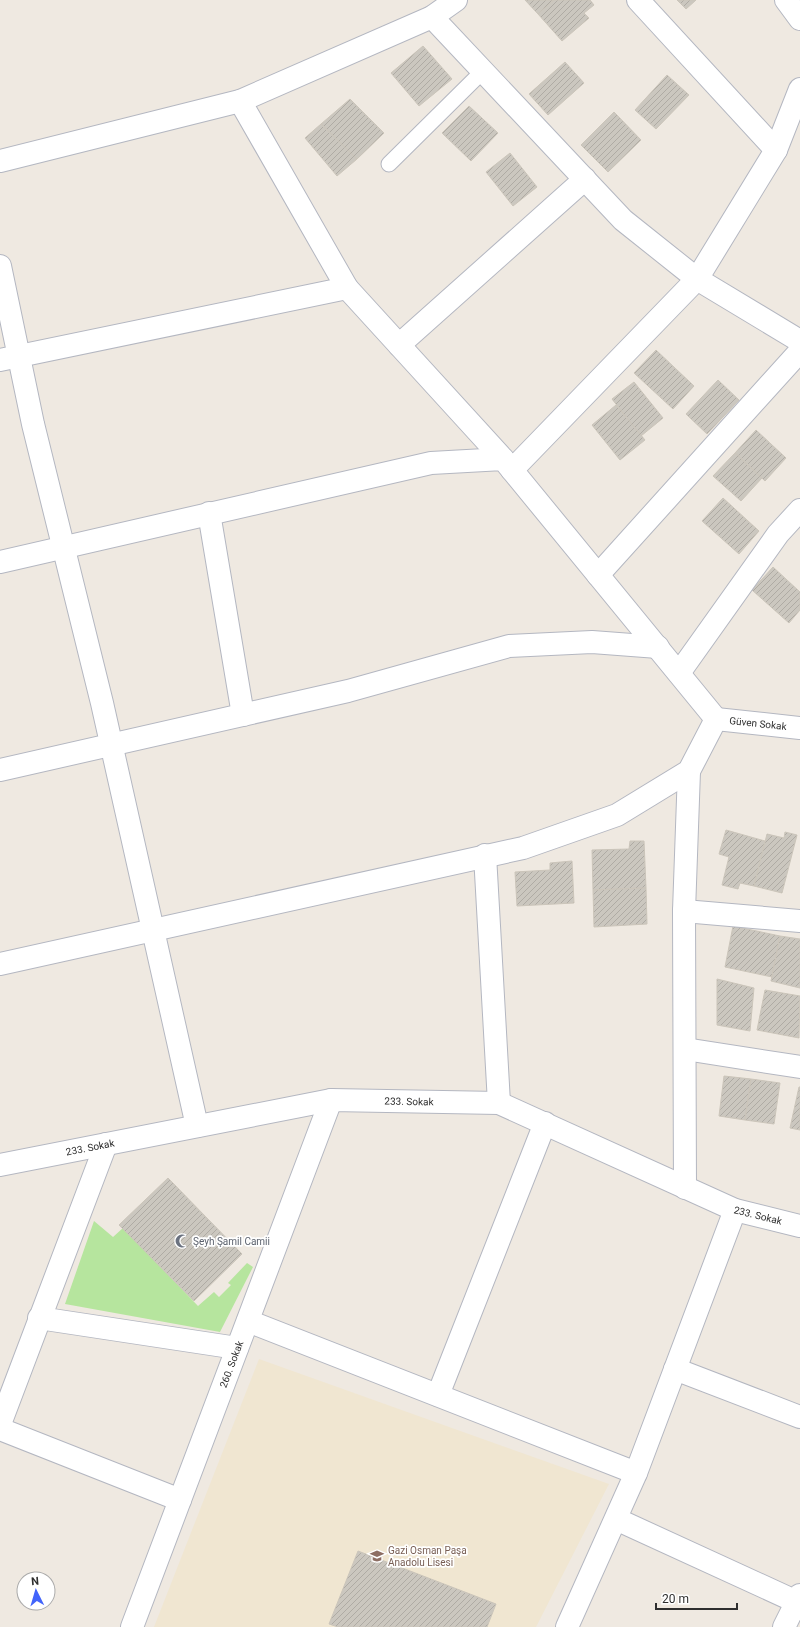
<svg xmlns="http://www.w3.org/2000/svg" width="800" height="1627" font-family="Roboto,sans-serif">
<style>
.education{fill:#f0e6d1}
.grass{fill:#b6e59e}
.building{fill:url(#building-hatch);stroke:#cbc5ba}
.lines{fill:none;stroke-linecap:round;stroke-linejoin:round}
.lane-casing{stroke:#b4b7c1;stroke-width:17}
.street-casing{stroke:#b4b7c1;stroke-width:24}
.lane{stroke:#fff;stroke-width:15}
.street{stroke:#fff;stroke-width:22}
.labels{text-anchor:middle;stroke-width:3.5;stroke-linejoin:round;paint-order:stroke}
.street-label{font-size:10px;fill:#2e2e2e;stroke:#fff}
.worship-label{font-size:10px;fill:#5b616d;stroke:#fff;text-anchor:start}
.education-label{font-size:10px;fill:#785e54;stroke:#fff;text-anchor:start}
</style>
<defs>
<pattern id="building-hatch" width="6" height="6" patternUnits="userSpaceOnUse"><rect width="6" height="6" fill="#cbc7bf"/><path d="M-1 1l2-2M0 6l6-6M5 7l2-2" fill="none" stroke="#afaba4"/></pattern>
</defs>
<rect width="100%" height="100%" fill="#efe9e1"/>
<!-- education -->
<polygon class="education" points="259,1359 609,1484 536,1627 154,1627"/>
<!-- grass -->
<polygon class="grass" points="94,1221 113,1237 123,1228 198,1306 214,1292 219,1297 231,1285 228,1283 247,1263 253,1267 220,1332 65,1304"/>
<!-- building -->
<g class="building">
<polygon points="525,0 554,0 538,14"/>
<polygon points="554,0 590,0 594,5 584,13 589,18 562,41 538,14"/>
<polygon points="677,0 696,0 686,9"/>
<polygon points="423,46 452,79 419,106 391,73"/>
<polygon points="565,62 584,83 548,115 529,94"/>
<polygon points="667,75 689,95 656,129 635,110"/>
<polygon points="350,99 384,133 357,159 321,124"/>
<polygon points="469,106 498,133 471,161 442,133"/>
<polygon points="614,112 641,140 608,172 581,145"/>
<polygon points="321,124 357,159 337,176 305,138"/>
<polygon points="510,153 537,187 513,206 486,172"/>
<polygon points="656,350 694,386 673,409 634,373"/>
<polygon points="718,380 739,400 707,434 686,414"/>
<polygon points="634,382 663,418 641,436 612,399"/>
<polygon points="616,405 645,440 620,460 592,425"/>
<polygon points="756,430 786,458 765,481 735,453"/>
<polygon points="735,453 762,478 741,501 713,476"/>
<polygon points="723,498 759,531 739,554 702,521"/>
<polygon points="773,567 800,592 800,610 789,623 752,590"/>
<polygon points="726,830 765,841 754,886 740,883 738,889 722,885 729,857 719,854"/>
<polygon points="785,832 797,835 782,893 754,886 767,834 784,838"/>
<polygon points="630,841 644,841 646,888 593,890 592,850 629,849"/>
<polygon points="572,861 574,903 517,906 515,872 550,870 550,863"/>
<polygon points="646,888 647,924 594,927 593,890"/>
<polygon points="733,926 780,936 772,977 725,967"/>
<polygon points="780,936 800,939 800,988 771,981"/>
<polygon points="717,979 754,988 750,1031 717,1025"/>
<polygon points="765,990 800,996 799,1038 757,1030"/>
<polygon points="724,1076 751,1079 745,1120 719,1116"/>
<polygon points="751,1079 780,1083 774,1124 745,1120"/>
<polygon points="799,1087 800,1087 800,1130 790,1128"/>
<polygon points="168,1178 242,1254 194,1301 119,1225"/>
<polygon points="358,1551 496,1604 487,1627 338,1627 329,1624"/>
</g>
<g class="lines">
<!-- lane casing -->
<g class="lane-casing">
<polyline id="lane" points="389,164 483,71"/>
</g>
<!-- street casing -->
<g class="street-casing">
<g id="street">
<polyline points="638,0 776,150"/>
<polyline points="786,0 800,19"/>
<polyline points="432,17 623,220 697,279 512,470"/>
<polyline points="800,89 776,150 697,279 800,341"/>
<polyline points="240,101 347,288 503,459"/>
<polyline points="0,161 240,101 432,17 456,0"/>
<polyline points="0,266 33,424 102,703 197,1126"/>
<polyline points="399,345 585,179"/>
<polyline points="0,360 347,288"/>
<polyline points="209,513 243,715"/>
<polyline points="0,562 431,463 503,459 716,719"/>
<polyline points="598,575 800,351"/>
<polyline points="679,673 778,534 800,510"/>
<polyline points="716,719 800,728"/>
<polyline points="0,770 348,691 509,646 592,642 658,647"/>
<polyline points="485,855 499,1103"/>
<polyline points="684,911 800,921"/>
<polyline points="0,964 523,848 617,815 689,771 716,719"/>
<polyline points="685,1049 800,1067"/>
<polyline points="0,1165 331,1100 499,1103 735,1210 800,1226"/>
<polyline points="685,1188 684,911 689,771"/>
<polyline points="39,1318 237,1348"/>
<polyline points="248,1321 636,1473 735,1210"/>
<polyline points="675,1369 800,1417"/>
<polyline points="438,1395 545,1123"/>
<polyline points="0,1424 106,1144"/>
<polyline points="0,1429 180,1500"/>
<polyline points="616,1519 797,1602"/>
<polyline points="132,1627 331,1100"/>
<polyline points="567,1627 636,1473"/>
<polyline points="784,1627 800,1595"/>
</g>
</g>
<!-- lane -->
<use href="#lane" class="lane"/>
<!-- street -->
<use href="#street" class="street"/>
</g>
<!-- icons -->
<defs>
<g id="mosque-bare" transform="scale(1.08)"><path d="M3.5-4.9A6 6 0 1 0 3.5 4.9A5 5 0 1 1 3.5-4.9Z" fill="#6b7280" stroke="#fff" stroke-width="2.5" paint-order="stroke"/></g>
<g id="school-bare" transform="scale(1.08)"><path d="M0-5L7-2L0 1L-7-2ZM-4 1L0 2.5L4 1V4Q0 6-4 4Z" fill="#8d6e63" stroke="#fff" stroke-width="2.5" paint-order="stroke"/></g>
</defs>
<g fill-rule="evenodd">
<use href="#mosque-bare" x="182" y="1241"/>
<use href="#school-bare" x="377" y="1556"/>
</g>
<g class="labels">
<!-- street labels -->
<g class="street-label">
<text transform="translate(758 723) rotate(6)" y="4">Güven Sokak</text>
<text transform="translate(409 1101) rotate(1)" y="4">233. Sokak</text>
<text transform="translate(90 1147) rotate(-11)" y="4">233. Sokak</text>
<text transform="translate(758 1215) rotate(14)" y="4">233. Sokak</text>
<text transform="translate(231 1364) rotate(-69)" y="4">260. Sokak</text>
</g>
<!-- worship labels -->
<g class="worship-label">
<text x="193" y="1245">Şeyh Şamil Camii</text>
</g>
<!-- education labels -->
<g class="education-label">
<text x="388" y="1554">Gazi Osman Paşa<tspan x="388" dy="12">Anadolu Lisesi</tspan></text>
</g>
</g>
<!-- north arrow -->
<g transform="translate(36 1591) rotate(355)"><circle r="19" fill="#ffffff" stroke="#ababab"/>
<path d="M0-3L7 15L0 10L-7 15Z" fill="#4264fb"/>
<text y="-6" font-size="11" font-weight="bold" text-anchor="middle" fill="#2e2e2e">N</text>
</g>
<!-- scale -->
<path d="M656 1603v6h81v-6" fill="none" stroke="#2e2e2e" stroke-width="2"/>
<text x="662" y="1603" font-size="12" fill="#2e2e2e" stroke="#ffffff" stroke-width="3" paint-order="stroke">20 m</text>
</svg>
